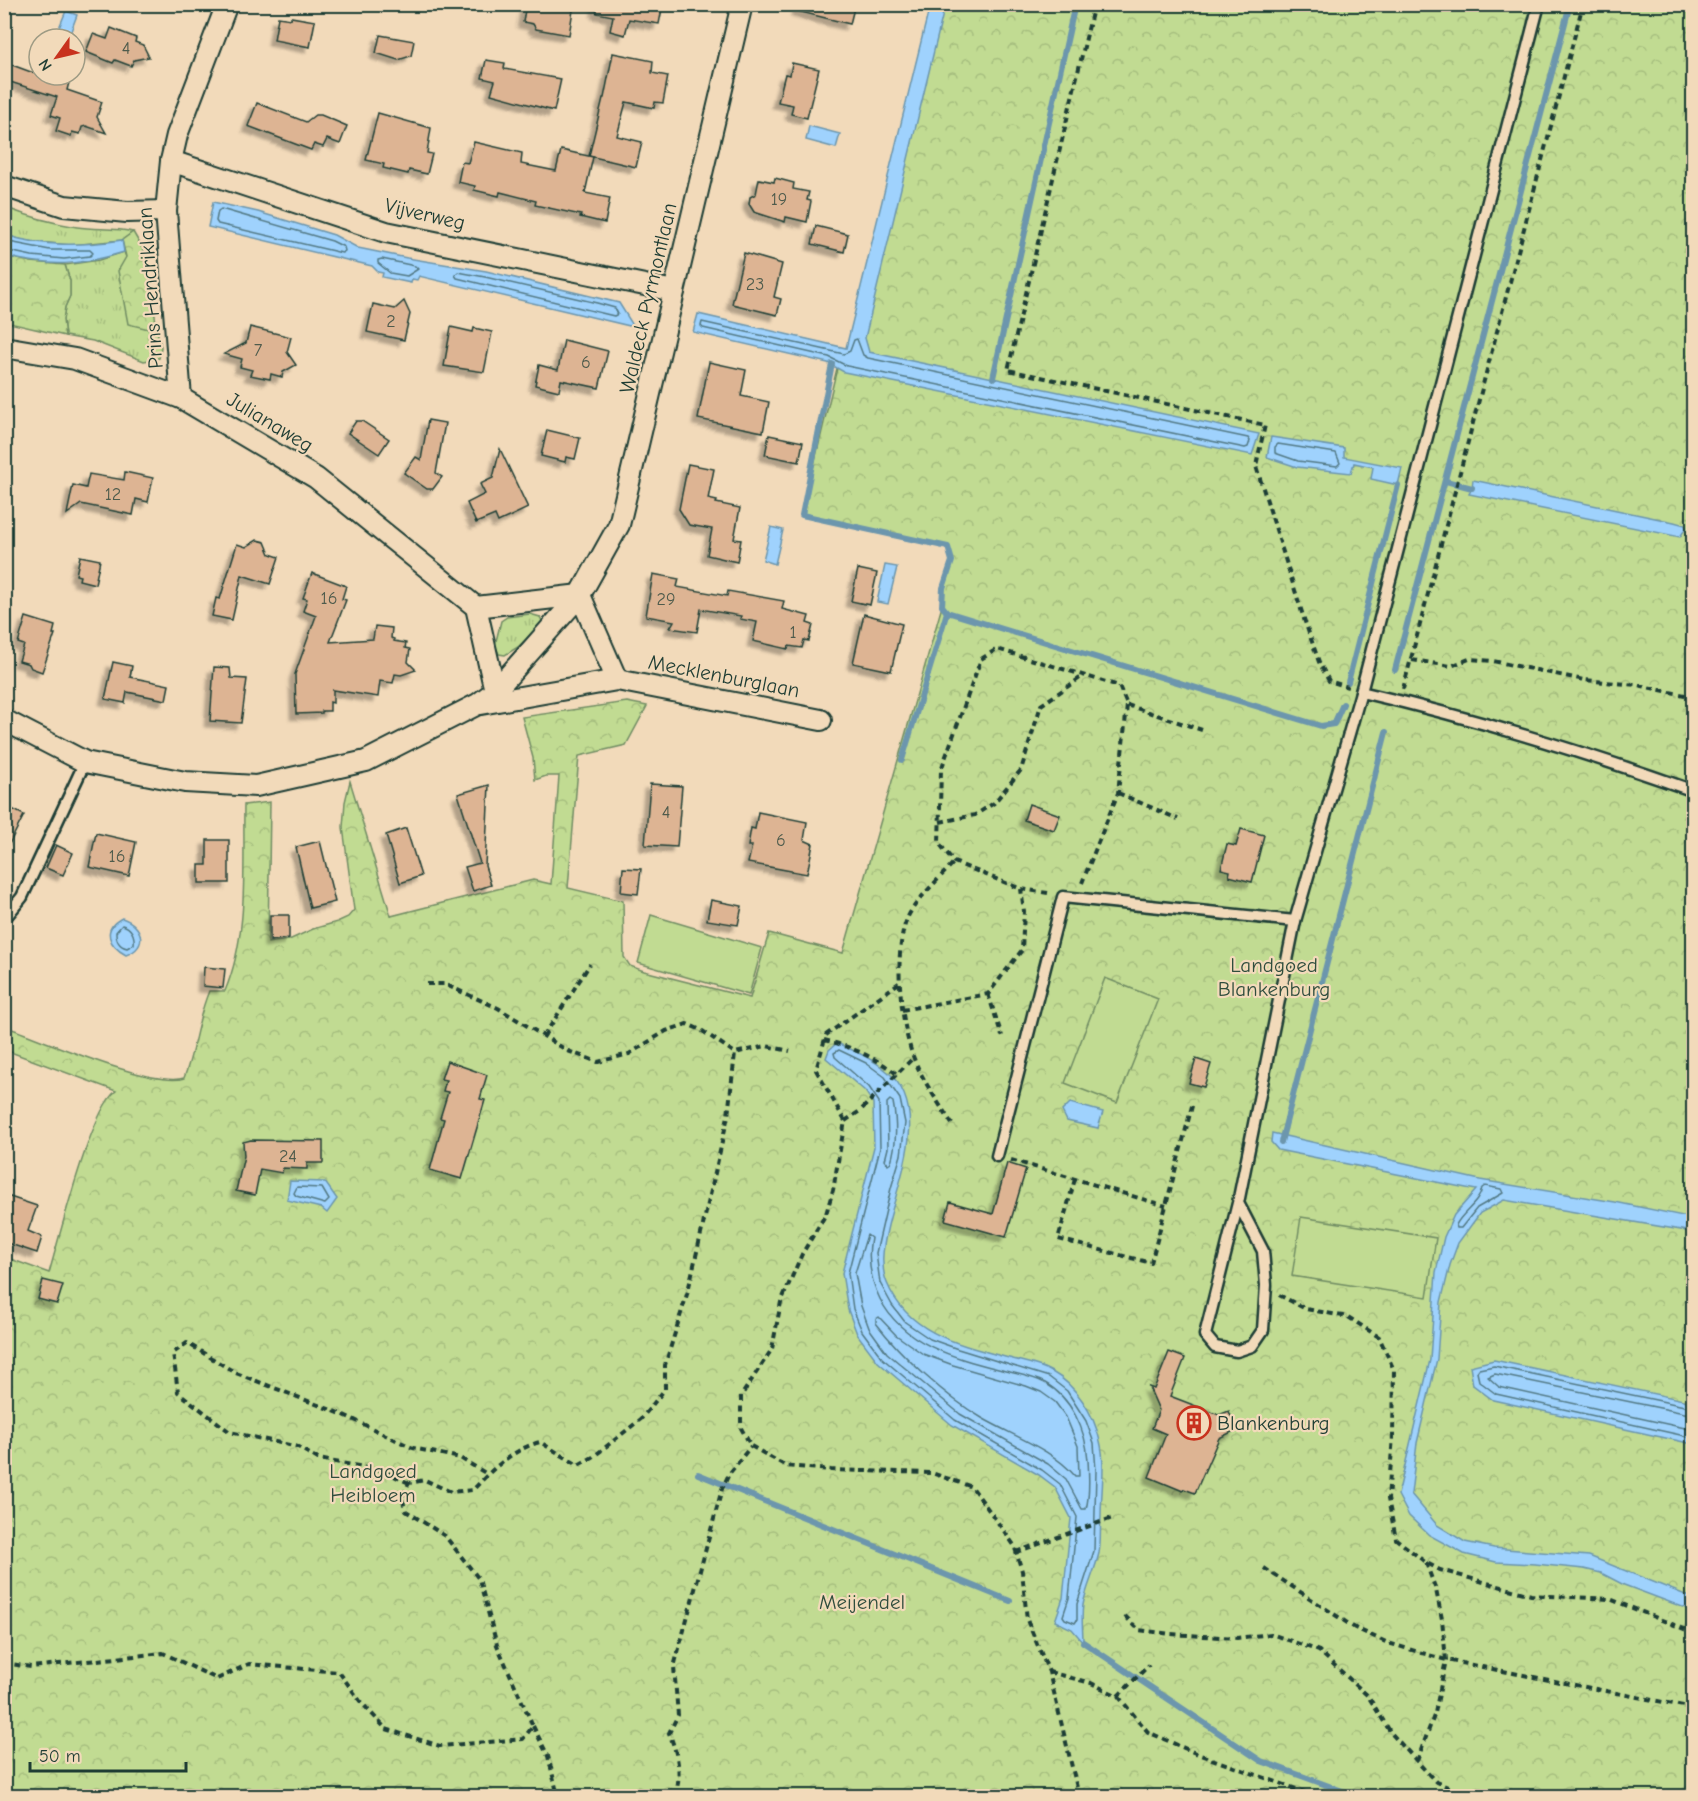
<svg xmlns="http://www.w3.org/2000/svg" width="1698" height="1801" font-family="'Comic Neue',sans-serif">
<style>
.grass{fill:url(#grass-tufts);stroke:#708c63;stroke-width:1.5}
.forest{fill:url(#forest-crowns);stroke:#708c63;stroke-width:1.5}
.garden{fill:#c1db92;stroke:#708c63;stroke-width:1.5}
.water{fill:#9fd2fd;stroke:#6c96ad;stroke-width:1.5}
.lines{fill:none;stroke-linecap:round;stroke-linejoin:round}
.shore{stroke:#527984;stroke-width:1.5}
.stream{stroke:#6c96ad;stroke-width:6}
.building{fill:#ddb493;stroke:#1f3d34;stroke-width:1.5;filter:url(#shadow)}
.service-casing{stroke:#1f3d34;stroke-width:15}
.minor-casing{stroke:#1f3d34;stroke-width:24}
.path{stroke:#1f3d34;stroke-width:4;stroke-dasharray:6 4.5;stroke-linecap:butt}
.service{stroke:#f2daba;stroke-width:10}
.minor{stroke:#f2daba;stroke-width:20}
.labels{text-anchor:middle;stroke-width:4.5;stroke-linejoin:round;paint-order:stroke}
.number-label{font-size:18px;fill:#4e5b4c}
.street-label{font-size:21px;fill:#1f3d34;stroke:#f2daba}
.park-label{font-size:21px;fill:#2f4d3d;stroke:#f2daba}
.poi-label{font-size:21px;fill:#1f3d34;stroke:#f2daba;text-anchor:start}
</style>
<defs>
<pattern id="grass-tufts" width="24" height="20" patternUnits="userSpaceOnUse" patternTransform="scale(1.5)"><rect width="24" height="20" fill="#c1db92"/><path d="M3 7l-1-3M5 7V3M7 7l1-3M15 17l-1-3M17 17v-4M19 17l1-3" fill="none" stroke="#a5bd7e"/></pattern>
<pattern id="forest-crowns" width="20" height="18" patternUnits="userSpaceOnUse" patternTransform="scale(1.5)"><rect width="20" height="18" fill="#c1db92"/><path d="M2 6a3 3 0 1 1 6 0M12 15a3 3 0 1 1 6 0" fill="none" stroke="#a5bd7e"/></pattern>
<filter id="shadow"><feDropShadow dx="-5.5" dy="5.5" stdDeviation="1.5" flood-color="#0004"/></filter>
</defs>
<rect width="100%" height="100%" fill="#f2daba"/>
<filter id="ink" filterUnits="userSpaceOnUse"><feTurbulence type="fractalNoise" baseFrequency=".0167" numOctaves="2"/><feDisplacementMap in="SourceGraphic" scale="12" xChannelSelector="R" yChannelSelector="G"/><feConvolveMatrix kernelMatrix="1 2 1 2 8 2 1 2 1" color-interpolation-filters="sRGB"/></filter>
<g filter="url(#ink)">
<!-- grass -->
<g class="grass">
<path d="M4,207c23,9 49,16 73,20 19,3 37,0 56,5l-11,8 -51,5 -45,-4 -21,-6z"/>
<polygon points="124,252 126,257 128,323 157,331 161,347 159,358 144,361 93,341 65,336 63,320 65,307 70,295 70,281 65,265 99,260"/>
<polygon points="530,614 540,617 543,623 518,647 505,655 499,654 495,645 501,621 507,617"/>
</g>
<!-- forest -->
<g class="forest">
<path d="M937,5h756v1791h-1688v-539l44,16c11,-37 41,-162 67,-182l-111,-41 -1,-24c35,12 150,63 180,52 11,-28 13,-59 25,-87h16c24,-57 18,-125 19,-186l26,-3 -2,141 21,-3 24,-11 24,-7 11,-5 6,-7 -11,-83 2,-25 5,-21 41,135 142,-36 18,4 8,-108h-13l-11,4 -2,-22 -11,-41 105,-15 20,4 -21,39 -47,11 -11,132 55,13 1,56 6,9 14,5 106,27 19,-65 74,20 99,-347 1,-18 9,-27 -5,-14 -145,-32 36,-151 19,-28z"/>
<polygon points="133,232 147,256 157,331 128,324 118,271 126,257 122,240"/>
<polygon points="5,256 31,262 65,265 70,281 70,296 65,307 63,320 65,336 5,322"/>
</g>
<!-- garden -->
<g class="garden">
<polygon points="651,915 762,948 749,995 638,963"/>
<polygon points="1105,978 1158,999 1117,1103 1065,1083"/>
<polygon points="1301,1217 1436,1238 1427,1297 1292,1276"/>
</g>
<!-- water -->
<g class="water">
<polygon points="930,5 945,5 865,338 869,352 1259,434 1252,455 844,372 828,363 693,332 698,314 846,348"/>
<polygon points="66,11 77,15 68,39 56,35"/>
<polygon points="809,126 840,134 836,148 806,140"/>
<polygon points="213,202 258,212 334,235 358,248 407,258 486,271 619,303 634,327 419,276 417,280 412,279 411,283 382,277 383,273 378,272 372,266 208,227"/>
<path d="M5,235c39,12 77,11 117,5l2,12c-44,14 -75,15 -119,4z"/>
<polygon points="1271,437 1344,448 1344,457 1402,468 1398,485 1371,479 1373,467 1354,463 1351,473 1297,467 1267,457"/>
<polygon points="1473,480 1674,522 1685,525 1686,528 1680,537 1469,494 1472,488"/>
<polygon points="771,527 783,530 775,564 763,560"/>
<polygon points="885,565 897,567 888,604 877,602"/>
<path d="M122,918c21,7 27,29 4,37 -17,-9 -25,-26 -4,-37z"/>
<path d="M837,1043c18,8 36,16 51,29 44,38 9,111 -1,158 -4,18 -7,36 0,53 21,51 74,62 122,75 14,4 30,6 43,14 24,13 42,42 48,69 6,23 1,52 1,76 -1,12 0,25 -2,36 -4,18 -13,35 -16,52 -2,12 0,25 0,37l-11,-13 -17,-8 8,-23 8,-80 -16,-31 -16,-12 -87,-50 -74,-63 -21,-28 -9,-24 -6,-37 32,-126 -1,-44 -8,-12 -39,-33 3,-8z"/>
<polygon points="1070,1103 1103,1112 1098,1128 1067,1121 1062,1111"/>
<polygon points="1272,1133 1480,1180 1615,1202 1693,1218 1693,1232 1504,1200 1480,1213 1458,1243 1450,1265 1441,1302 1437,1359 1417,1443 1411,1494 1437,1525 1465,1542 1494,1548 1589,1556 1693,1598 1693,1611 1624,1585 1601,1573 1584,1569 1535,1564 1496,1562 1464,1554 1429,1535 1409,1516 1398,1495 1430,1360 1436,1272 1444,1237 1454,1215 1476,1190 1278,1150 1271,1142"/>
<polygon points="290,1181 325,1182 337,1199 327,1213 321,1208 287,1200"/>
<polygon points="1494,1360 1693,1402 1693,1444 1493,1400 1473,1385 1470,1366"/>
</g>
<g class="lines">
<!-- shore -->
<g class="shore">
<polygon points="221,209 332,241 344,247 345,251 342,253 218,224 216,221 218,211"/>
<polyline points="4,241 50,250 90,250 93,253 90,256 64,259 32,256 4,250"/>
<polygon points="382,259 415,266 418,269 407,276 390,273 378,263 378,260"/>
<polygon points="458,272 485,277 597,303 615,308 618,314 614,316 457,278 455,275"/>
<polygon points="702,322 844,354 850,351 854,340 857,339 863,355 868,358 1248,438 1250,441 1248,447 1245,448 847,366 829,357 703,328 701,326"/>
<polygon points="1278,444 1336,453 1340,463 1337,466 1298,461 1275,453 1275,447"/>
<path d="M122,925c9,2 13,10 12,19l-7,4c-9,-2 -11,-8 -11,-16z"/>
<polygon points="839,1050 866,1063 885,1077 900,1099 905,1123 901,1155 891,1188 876,1253 880,1283 892,1305 905,1322 930,1339 958,1349 1049,1377 1067,1391 1086,1421 1094,1443 1096,1471 1094,1551 1077,1604 1077,1620 1075,1623 1065,1619 1063,1616 1069,1598 1077,1517 1060,1484 1042,1470 955,1420 882,1358 862,1331 853,1309 848,1273 880,1148 879,1102 869,1087 835,1057 834,1053"/>
<path d="M890,1100l3,2c4,21 4,40 -2,60l-3,2 -3,-4 3,-12 -1,-45z"/>
<path d="M1485,1186l16,3 2,4 -26,15 -16,20h-4l-1,-3c6,-13 24,-22 26,-37z"/>
<polygon points="297,1187 322,1188 329,1200 325,1204 296,1196 294,1193"/>
<path d="M867,1235l4,3c-4,21 -1,41 9,61 23,46 76,59 122,71 14,4 30,6 43,13 27,15 41,48 43,77 1,15 2,35 -2,49h-4l-16,-30 -18,-15 -88,-50 -73,-61 -18,-25 -8,-22 -6,-33z"/>
<path d="M879,1317l17,18 27,19 30,11 73,21 15,6 14,10 11,15 12,29 1,30h-4c-21,-26 -64,-41 -93,-58 -36,-21 -81,-62 -106,-95v-4z"/>
<polyline points="1694,1408 1494,1366 1479,1369 1477,1372 1479,1381 1496,1394 1694,1438"/>
<polyline points="1694,1415 1495,1374 1488,1377 1499,1387 1694,1430"/>
</g>
<!-- stream -->
<g class="stream">
<polyline points="1485,4 1494,7"/>
<polyline points="832,364 802,515 948,547 952,561 943,588 942,606 947,612 1321,726 1334,724 1343,704"/>
<polyline points="993,378 1075,4"/>
<polyline points="1446,481 1472,488"/>
<polyline points="1395,670 1570,4"/>
<polyline points="1348,682 1398,485"/>
<polyline points="902,760 947,612"/>
<polyline points="1281,1142 1386,732"/>
<polyline points="698,1474 1010,1601"/>
<polyline points="1083,1642 1261,1761 1356,1796"/>
</g>
</g>
<!-- building -->
<g class="building">
<polygon points="526,4 574,4 569,35 536,29 533,24 523,22"/>
<polygon points="597,4 663,4 659,24 629,19 625,35 610,31 613,16 597,13"/>
<polygon points="798,4 855,4 850,24 797,11"/>
<polygon points="278,17 291,19 291,17 315,21 310,47 274,40"/>
<polygon points="111,28 136,38 135,42 143,45 149,57 134,60 131,66 115,60 113,63 86,52 93,34 107,39"/>
<polygon points="380,35 414,41 411,56 398,60 376,53"/>
<polygon points="613,53 653,61 652,73 668,76 663,103 655,102 654,108 626,102 617,136 642,142 636,167 589,156 603,98 604,98"/>
<polygon points="486,60 505,63 504,69 561,79 554,111 491,94 495,81 482,78"/>
<polygon points="4,62 39,75 71,75 67,90 102,102 97,117 106,133 86,126 82,127 80,134 72,132 71,136 56,131 60,118 51,115 57,97 4,80"/>
<polygon points="792,63 819,69 807,118 791,114 793,105 778,102 785,74 790,75"/>
<polygon points="257,103 306,122 315,115 321,115 347,126 340,144 327,139 323,147 314,144 311,150 248,126"/>
<polygon points="378,113 431,128 427,153 432,154 427,174 409,170 408,174 383,168 384,164 366,160"/>
<polygon points="474,142 522,153 521,164 556,171 561,150 593,157 585,193 610,198 605,223 580,217 581,215 535,205 536,201 500,192 499,196 474,190 475,186 458,182 462,162 468,163"/>
<polygon points="775,178 794,183 793,189 809,192 807,200 811,201 807,222 786,217 785,222 754,212 749,204 750,197 756,194 759,179 774,182"/>
<polygon points="816,226 848,234 844,252 812,244"/>
<polygon points="744,253 782,264 774,297 781,299 777,315 732,304"/>
<polygon points="404,301 410,314 404,340 367,332 373,304 395,309"/>
<polygon points="250,327 291,337 287,352 296,365 283,372 282,377 271,374 270,379 250,375 252,370 240,367 242,359 224,354 246,343"/>
<polygon points="451,327 473,332 474,328 492,332 484,372 444,366"/>
<polygon points="564,340 608,351 599,388 561,380 559,391 535,385 539,365 558,370"/>
<polygon points="709,362 746,370 741,396 769,402 763,432 698,419"/>
<polygon points="428,420 445,423 436,473 442,477 433,489 427,489 404,473 416,457 421,460"/>
<polygon points="356,421 362,421 389,439 379,454 348,433"/>
<polygon points="547,430 580,438 575,459 566,457 565,462 541,456"/>
<polygon points="769,435 803,442 799,462 765,455"/>
<polygon points="500,449 528,508 498,522 495,515 476,523 467,503 485,494 480,484 493,478"/>
<polygon points="688,464 714,469 708,499 717,501 716,503 740,508 734,539 741,540 737,562 707,555 712,529 689,525 679,509"/>
<polygon points="125,472 153,478 148,502 136,499 133,515 81,504 67,514 73,485 86,488 89,474 124,480"/>
<polygon points="257,540 265,542 270,554 279,557 270,584 242,575 232,620 212,616 216,598 220,599 237,544 246,547"/>
<polygon points="80,556 100,560 95,584 79,580 80,576 76,575"/>
<polygon points="858,569 877,573 870,605 851,601"/>
<polygon points="312,573 346,586 342,599 346,600 330,642 373,639 375,626 392,628 391,638 394,639 394,641 406,643 405,648 410,649 408,662 416,670 401,675 395,674 393,683 380,681 378,697 333,690 333,703 330,702 330,711 322,711 322,713 296,714 295,674 316,616 303,611 307,599 303,598"/>
<polygon points="653,574 679,579 677,587 727,596 728,591 784,601 782,609 809,616 807,623 813,625 809,641 804,640 802,648 789,646 788,649 753,641 757,622 740,619 741,616 701,609 697,632 670,628 674,621 646,616"/>
<polygon points="864,614 902,624 891,671 853,663"/>
<polygon points="26,617 55,626 53,634 55,634 42,672 31,668 29,664 19,661 24,645 18,643"/>
<polygon points="113,662 132,666 130,677 169,685 166,700 127,692 125,703 105,699"/>
<polygon points="214,667 230,668 231,678 247,679 241,723 210,721"/>
<polygon points="650,784 682,786 677,847 645,845"/>
<polygon points="489,785 485,866 491,885 473,891 465,867 480,863 458,794"/>
<polygon points="1029,804 1060,815 1054,830 1024,820"/>
<polygon points="4,805 24,815 4,854"/>
<polygon points="758,812 807,822 804,840 813,844 807,874 748,863 752,846 748,846 751,828 755,829"/>
<polygon points="406,828 421,876 400,883 386,835"/>
<polygon points="1241,829 1264,835 1252,882 1229,876 1230,871 1221,869 1227,844 1236,846"/>
<polygon points="96,833 136,842 129,876 89,867"/>
<polygon points="207,840 229,840 229,883 199,883 199,865 207,865"/>
<polygon points="320,841 335,902 310,908 296,847"/>
<polygon points="56,845 73,853 63,875 46,868"/>
<polygon points="623,868 641,869 638,894 621,892"/>
<polygon points="711,900 742,906 738,925 707,920"/>
<polygon points="270,915 289,915 289,938 270,941"/>
<polygon points="204,967 225,969 223,988 203,986"/>
<polygon points="1196,1059 1211,1064 1204,1087 1189,1083"/>
<polygon points="447,1061 487,1075 480,1099 485,1100 462,1179 430,1170 444,1119 440,1118 448,1092 443,1091 446,1080 441,1079"/>
<polygon points="251,1140 323,1141 323,1163 307,1163 307,1169 283,1168 282,1173 260,1169 255,1195 236,1191 244,1156 243,1142"/>
<polygon points="1007,1163 1026,1169 1006,1237 945,1220 950,1202 993,1214"/>
<polygon points="4,1195 37,1206 28,1231 42,1237 37,1253 4,1242"/>
<polygon points="43,1280 63,1285 57,1304 38,1299"/>
<polygon points="1169,1352 1185,1358 1170,1396 1219,1415 1229,1411 1236,1430 1219,1438 1195,1493 1184,1489 1183,1491 1149,1477 1166,1434 1152,1428 1159,1410 1149,1387 1154,1389"/>
</g>
<g class="lines">
<!-- service casing -->
<g class="service-casing">
<g id="service">
<path d="M1361,692c113,26 223,60 333,99"/>
<polyline points="4,919 22,897 85,762"/>
<polyline points="997,1156 1063,897 1295,921"/>
<polyline points="1238,1203 1263,1251 1266,1285 1263,1330 1252,1346 1237,1351 1215,1347 1205,1335 1238,1203 1295,921 1361,692 1539,4"/>
</g>
</g>
<!-- minor casing -->
<g class="minor-casing">
<g id="minor">
<polyline points="171,161 386,232 674,291"/>
<polyline points="4,186 64,206 127,212 166,211"/>
<polyline points="4,347 75,359 181,398 316,478 476,607 495,691"/>
<polyline points="181,398 166,211 171,161 177,135 227,4"/>
<polyline points="580,595 617,680"/>
<polyline points="476,607 580,595"/>
<polyline points="481,704 617,680 821,720"/>
<polyline points="4,720 85,762 185,782 256,786 366,761 478,704 495,691 580,595 619,525 742,4"/>
</g>
</g>
<!-- path -->
<g class="path">
<polyline points="1094,4 1008,370 1265,425 1256,466 1304,619 1319,662 1329,681 1348,687"/>
<polyline points="1412,660 1451,666 1469,659 1493,661 1584,680 1637,685 1694,697"/>
<polyline points="1403,689 1583,4"/>
<polyline points="1127,705 1202,730"/>
<polyline points="1118,793 1178,819"/>
<polyline points="940,822 975,815 994,803 1021,770 1041,705 1083,676"/>
<polyline points="1048,893 1021,889 954,862 939,843 941,770 981,659 997,649 1119,686 1127,705 1118,793 1082,883"/>
<polyline points="899,983 826,1035 816,1070 845,1121 833,1190 826,1214 802,1254 781,1302 772,1349 741,1396 741,1428 751,1446 786,1466 831,1470 932,1473 972,1487 1014,1545 1022,1571 1027,1620 1049,1672 1079,1796"/>
<polyline points="427,984 444,984 498,1008 568,1051 598,1062 629,1054 666,1031 687,1024 701,1030 735,1053 766,1046 790,1051"/>
<polyline points="988,994 1002,1036"/>
<polyline points="902,1010 988,994 1022,950 1024,911 1021,889"/>
<polyline points="544,1036 590,964"/>
<path d="M824,1040c26,6 52,18 73,34"/>
<polyline points="845,1121 860,1111 914,1057"/>
<path d="M952,1124c-15,-24 -34,-49 -42,-77 -10,-33 -18,-106 1,-136 11,-17 30,-34 43,-49"/>
<polyline points="1011,1160 1166,1206"/>
<polyline points="1075,1179 1058,1239 1151,1263 1193,1102"/>
<polyline points="1279,1295 1306,1309 1348,1317 1379,1337 1394,1370 1393,1436 1388,1499 1396,1539 1425,1562 1440,1570 1531,1595 1610,1599 1694,1633"/>
<polyline points="409,1483 381,1470 318,1459 298,1447 230,1432 178,1392 173,1353 187,1343 236,1373 344,1415 413,1448 460,1458 487,1474"/>
<polyline points="1016,1552 1115,1517"/>
<polyline points="1264,1568 1355,1628 1388,1643 1446,1660 1694,1708"/>
<polyline points="1125,1616 1139,1630 1171,1634 1237,1638 1271,1634 1319,1651 1368,1696 1391,1733 1436,1782 1470,1796"/>
<path d="M4,1663l27,4 132,-14 54,26 32,-15 90,8 21,29 26,28 54,17 83,-7 10,-13 -36,-81 -18,-66 -34,-43 -39,-25 -4,-13 7,-15 16,-3 26,12 22,-2c18,-20 40,-41 67,-48l38,23 15,-8 48,-38 24,-30v-24l23,-74 40,-175 7,-63"/>
<polyline points="1049,1672 1091,1683 1118,1696 1148,1732 1200,1755 1316,1796"/>
<polyline points="1118,1696 1149,1665"/>
<polyline points="533,1726 548,1756 558,1796"/>
<polyline points="1417,1761 1435,1713 1446,1660 1442,1619 1436,1590 1426,1563"/>
<path d="M675,1796c7,-23 3,-41 -6,-63l9,-18 -4,-48 48,-178 7,-15 22,-28"/>
</g>
<!-- service -->
<use href="#service" class="service"/>
<!-- minor -->
<use href="#minor" class="minor"/>
</g>
</g>
<!-- icons -->
<defs>
<g id="building-ring" transform="scale(1.725)"><circle r="9.5" fill="#f2daba" stroke="#c8321e" stroke-width="1.5"/><path d="M-4-6H4V6H1V3H-1V6H-4ZM-2.5-4.3h1.7v1.8h-1.7ZM.8-4.3h1.7v1.8H.8ZM-2.5-1h1.7V.8h-1.7ZM.8-1h1.7V.8H.8Z" fill="#c8321e"/></g>
</defs>
<g fill-rule="evenodd">
<use href="#building-ring" x="1194" y="1423"/>
</g>
<g class="labels">
<!-- number labels -->
<g class="number-label">
<text x="126" y="54">4</text>
<text x="779" y="205">19</text>
<text x="755" y="290">23</text>
<text x="391" y="327">2</text>
<text x="258" y="356">7</text>
<text x="586" y="368">6</text>
<text x="113" y="500">12</text>
<text x="329" y="604">16</text>
<text x="666" y="605">29</text>
<text x="793" y="638">1</text>
<text x="666" y="818">4</text>
<text x="781" y="846">6</text>
<text x="117" y="862">16</text>
<text x="288" y="1162">24</text>
</g>
<!-- street labels -->
<g class="street-label">
<text transform="translate(425 214) rotate(13)" y="7">Vijverweg</text>
<text transform="translate(150 288) rotate(-94)" y="7">Prins Hendriklaan</text>
<text transform="translate(648 298) rotate(-77)" y="7">Waldeck Pyrmontlaan</text>
<text transform="translate(270 422) rotate(31)" y="7">Julianaweg</text>
<text transform="translate(724 676) rotate(11)" y="7">Mecklenburglaan</text>
</g>
<!-- park labels -->
<g class="park-label">
<text x="1274" y="972">Landgoed<tspan x="1274" dy="24">Blankenburg</tspan></text>
<text x="373" y="1478">Landgoed<tspan x="373" dy="24">Heibloem</tspan></text>
<text x="862" y="1609">Meijendel</text>
</g>
<!-- poi labels -->
<g class="poi-label">
<text x="1217" y="1430">Blankenburg</text>
</g>
</g>
<!-- margin -->
<rect width="1698" height="1801" fill="none" stroke="#f2daba" stroke-width="24"/>
<rect x="12" y="12" width="1674" height="1777" fill="none" stroke="#1f3d34" stroke-width="2" filter="url(#ink)"/>
<!-- north arrow -->
<g transform="translate(57 57) rotate(236)"><circle r="28" fill="#f2daba" stroke="#9e9b84" stroke-width="1.5"/>
<path d="M0-4.5L10 22L0 15L-10 22Z" fill="#c8321e"/>
<text y="-9" font-size="16" font-weight="bold" text-anchor="middle" fill="#1f3d34">N</text>
</g>
<!-- scale -->
<path d="M30 1762v9h156v-9" fill="none" stroke="#1f3d34" stroke-width="3"/>
<text x="39" y="1762" font-size="18" fill="#1f3d34" stroke="#f2daba" stroke-width="4.5" paint-order="stroke">50 m</text>
</svg>
